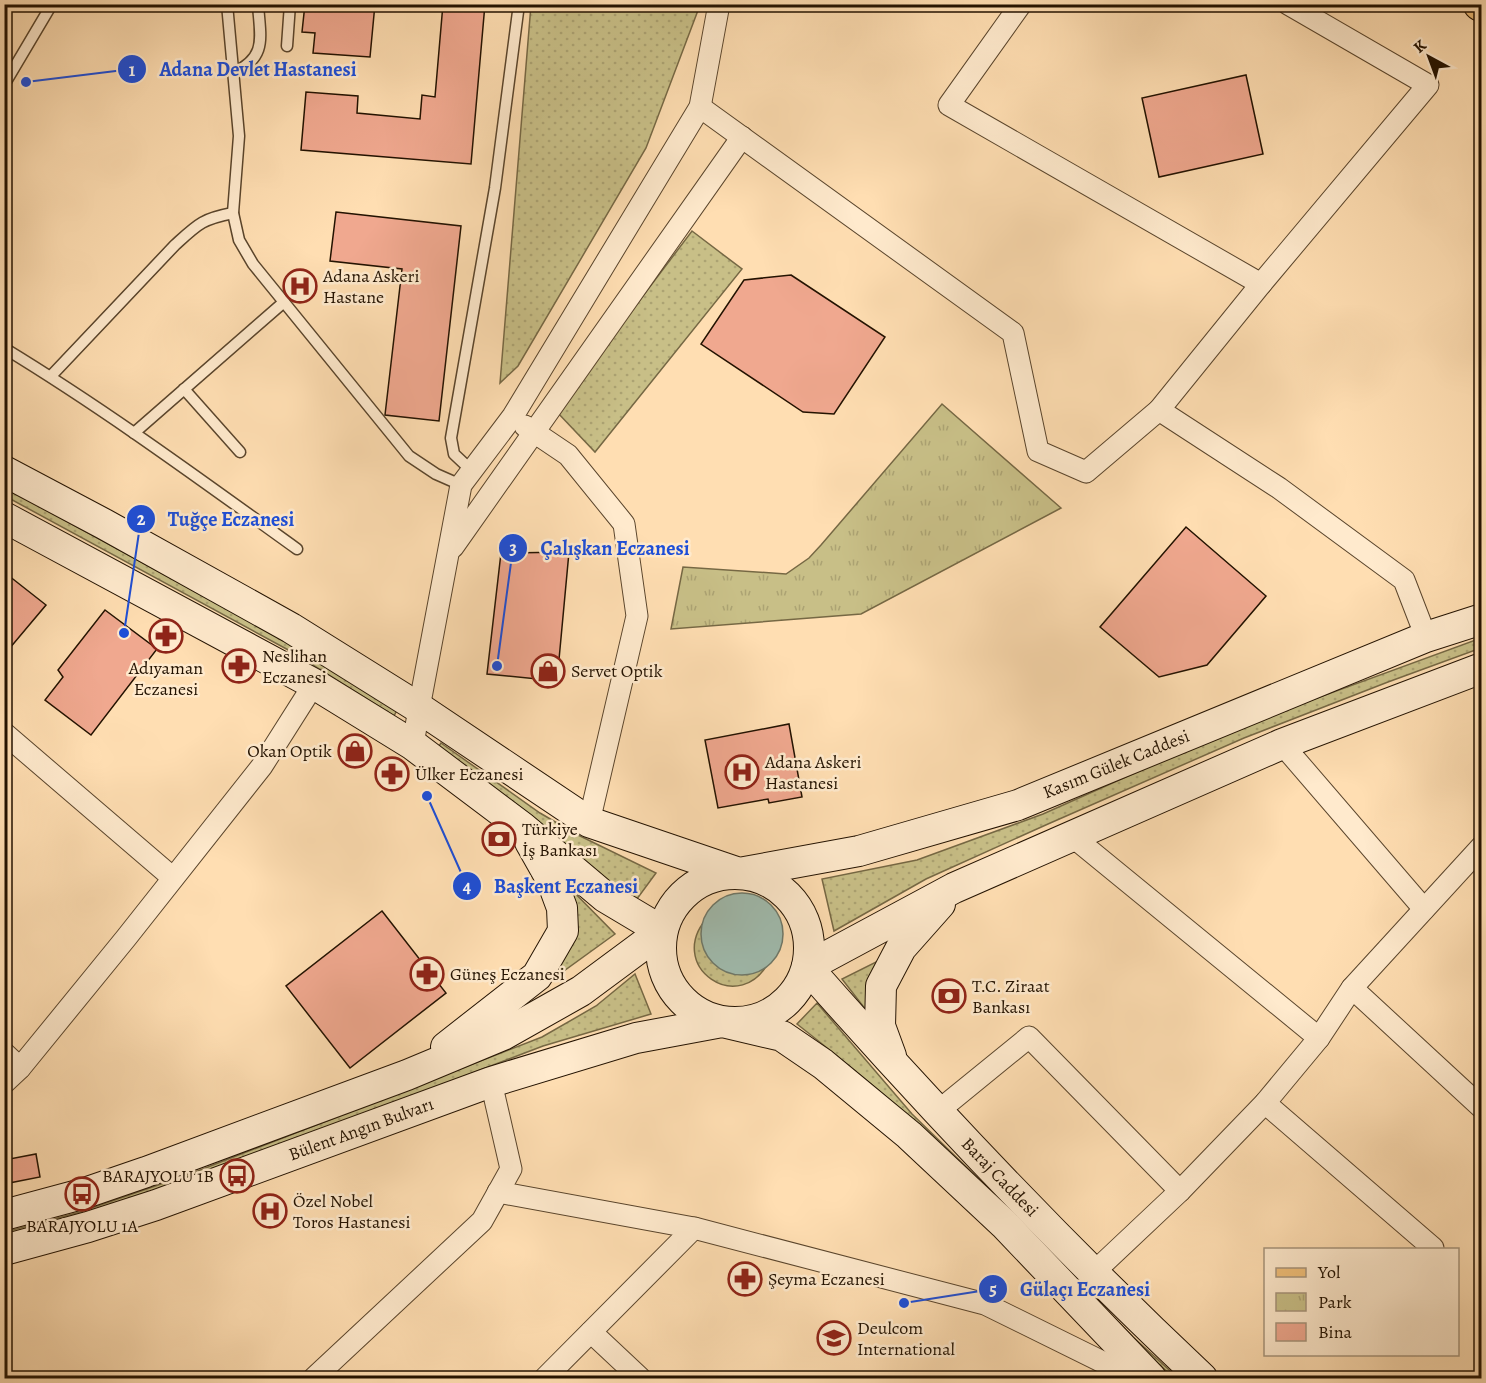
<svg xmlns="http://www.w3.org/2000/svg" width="1486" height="1383" font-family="Alegreya,serif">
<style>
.grass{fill:url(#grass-dots);stroke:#766844;stroke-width:1.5}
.park{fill:url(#park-tufts);stroke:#766844;stroke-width:1.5}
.water{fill:#a0bcaf;stroke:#6e7869;stroke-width:1.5}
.building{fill:#f0a88f;stroke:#231200;stroke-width:1.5}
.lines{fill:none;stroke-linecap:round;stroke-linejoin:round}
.service-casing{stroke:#5a452c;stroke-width:13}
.minor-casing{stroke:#5a452c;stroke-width:23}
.secondary-casing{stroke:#231200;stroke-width:32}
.primary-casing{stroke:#231200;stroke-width:35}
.service{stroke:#ffeacd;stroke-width:10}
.minor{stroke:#ffeacd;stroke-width:21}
.secondary{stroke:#ffeacd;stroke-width:30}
.primary{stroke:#f0bf79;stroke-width:33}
.labels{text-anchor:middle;stroke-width:5;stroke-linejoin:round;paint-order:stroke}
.poi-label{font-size:18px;fill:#231200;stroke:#ffeacd;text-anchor:start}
.street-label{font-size:18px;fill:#231200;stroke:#ffeacd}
.leader{fill:none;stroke:#1d4ed8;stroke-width:2}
.callout-dot{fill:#1d4ed8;stroke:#ffeacd;stroke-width:2}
.mark-label{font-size:18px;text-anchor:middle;font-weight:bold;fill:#fff}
.callout-label{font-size:20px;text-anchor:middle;font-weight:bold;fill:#1d4ed8;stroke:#ffeacd;stroke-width:5;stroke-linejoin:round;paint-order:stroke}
</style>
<defs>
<pattern id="grass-dots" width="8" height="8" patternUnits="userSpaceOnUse" patternTransform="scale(1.5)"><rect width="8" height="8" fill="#c8bf87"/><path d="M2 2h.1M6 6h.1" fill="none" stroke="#aca373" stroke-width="1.8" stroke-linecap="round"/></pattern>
<pattern id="park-tufts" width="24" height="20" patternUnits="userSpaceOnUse" patternTransform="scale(1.5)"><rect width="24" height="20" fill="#c8bf87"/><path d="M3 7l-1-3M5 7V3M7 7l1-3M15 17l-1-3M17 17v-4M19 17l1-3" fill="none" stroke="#aca373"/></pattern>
</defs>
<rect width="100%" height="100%" fill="#ffdeb2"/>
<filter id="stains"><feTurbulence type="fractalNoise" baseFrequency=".00333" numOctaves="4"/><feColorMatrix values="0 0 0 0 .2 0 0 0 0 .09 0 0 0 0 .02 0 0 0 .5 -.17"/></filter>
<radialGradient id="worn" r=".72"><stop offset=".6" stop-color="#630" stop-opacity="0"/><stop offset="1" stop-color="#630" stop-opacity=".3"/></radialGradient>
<!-- grass -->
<g class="grass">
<polygon points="531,5 700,5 646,148 518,366 500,383"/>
<polygon points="692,231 742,269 595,452 556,411"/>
<polygon points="4,487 299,648 397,710 394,716 292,652 5,496"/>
<polygon points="1481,638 1481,648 1388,682 1244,738 1048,824 926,879 834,931 822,879 917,860 1043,814 1238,727"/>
<polygon points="441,743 540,813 576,834 656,873 634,903 436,750"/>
<polygon points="560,878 615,934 543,986"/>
<path d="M710,915l61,42c-28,65 -111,8 -61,-42z"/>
<polygon points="882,959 873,1019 842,979"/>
<polygon points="635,974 651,1014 543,1046 191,1181 5,1239 5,1232 80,1212 190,1174 542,1037 596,1006"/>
<path d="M817,1003l95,111 81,79 140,144 45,41h-4c-92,-83 -175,-175 -265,-261 -36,-33 -74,-63 -112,-93z"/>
</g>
<!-- park -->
<polygon class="park" points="942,404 1061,508 861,614 671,629 683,567 786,574 809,558 821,545"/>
<!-- water -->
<circle class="water" cx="742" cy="934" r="41"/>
<!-- building -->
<g class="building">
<polygon points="305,4 375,4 370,57 313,53 315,33 302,32"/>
<polygon points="443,4 485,4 471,164 301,150 306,92 358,96 357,113 420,119 422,95 435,97"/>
<polygon points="1246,75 1263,154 1159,177 1142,98"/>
<polygon points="336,212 461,226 439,421 385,415 402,269 330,261"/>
<polygon points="791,275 885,337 834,414 803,412 701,344 744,280"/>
<polygon points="1186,527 1266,596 1207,665 1159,677 1100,627"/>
<polygon points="569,552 557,681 487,674 501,553"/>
<polygon points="4,572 46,605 4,655"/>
<polygon points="105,610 157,649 91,735 45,700 63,677 58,670"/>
<polygon points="789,724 802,797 769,803 768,799 718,808 705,740"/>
<polygon points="382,911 446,993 350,1068 286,986"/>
<polygon points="36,1154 40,1177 4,1184 4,1160"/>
</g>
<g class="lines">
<!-- service casing -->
<g class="service-casing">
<g id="service">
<polyline points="227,4 239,136 233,213 239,240 253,264 409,456 436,474 461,485"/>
<polyline points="287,46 290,4"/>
<path d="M233,73c35,-16 27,-36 25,-69"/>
<polyline points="4,85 52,4"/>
<path d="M4,348c102,62 197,132 293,201"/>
<path d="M51,376l124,-131c23,-21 27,-26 58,-32"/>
<polyline points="184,389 240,452"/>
<polyline points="134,433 284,302"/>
<polyline points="471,470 454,454 451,438 495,188 519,4"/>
</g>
</g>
<!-- minor casing -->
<g class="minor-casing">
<g id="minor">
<polyline points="1021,4 949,105 1261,284"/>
<polyline points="700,107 1013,333 1038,451 1086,472 1159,410 1279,488 1404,580 1426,637"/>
<polyline points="1159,410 1261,284 1428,85 1288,4"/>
<polyline points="525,426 568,455 624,524 637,616 589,822"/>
<polyline points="453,547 742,137"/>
<polyline points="4,733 173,878"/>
<polyline points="1282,744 1424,909"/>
<polyline points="413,745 419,708 461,485 513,416 700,107 719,4"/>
<polyline points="1072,836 1319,1038"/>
<polyline points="1352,988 1482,1108"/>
<polyline points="4,1053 20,1068"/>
<polyline points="4,1083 20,1068 126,938 262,766 314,684"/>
<polyline points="1265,1103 1433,1248"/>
<polyline points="937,1112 1029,1037 1180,1191"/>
<polyline points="498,1192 694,1228 985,1304 1135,1378"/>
<polyline points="1093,1273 1180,1191 1265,1103 1319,1038 1352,988 1482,846"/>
<polyline points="591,1332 640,1378"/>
<polyline points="314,1378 482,1221 511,1169 491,1082"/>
<polyline points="545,1378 694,1228"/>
</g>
</g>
<!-- secondary casing -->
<g class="secondary-casing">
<g id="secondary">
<polyline points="4,471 104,524 291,628 419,708 589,822 739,873 859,851 1018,805 1426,637 1482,619"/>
<polyline points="4,517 314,684 413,745 522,827 605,897 662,931"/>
<circle cx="735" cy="948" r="74"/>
<polyline points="807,967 954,888 1282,744 1482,668"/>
<path d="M807,967c126,143 257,281 395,411"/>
<polyline points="446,1047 537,976 563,931 562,908 552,881 530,842"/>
<polyline points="891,1056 880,1026 881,986 901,948 940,904"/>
<polyline points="4,1215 82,1194 146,1172 407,1075 503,1035 581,991 662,931"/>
<polyline points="4,1250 88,1227 156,1205 491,1082 636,1038 722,1022 782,1036 823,1064 909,1135 1004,1224 1151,1378"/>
</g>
</g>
<!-- primary casing -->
<g class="primary-casing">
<polyline id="primary" points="1480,4 1482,5"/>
</g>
<!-- service -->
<use href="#service" class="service"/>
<!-- minor -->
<use href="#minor" class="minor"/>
<!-- secondary -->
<use href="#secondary" class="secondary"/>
<!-- primary -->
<use href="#primary" class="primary"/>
</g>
<!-- icons -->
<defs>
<g id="hospital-ring" transform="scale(1.725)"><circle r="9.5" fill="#ffeacd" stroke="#8f2418" stroke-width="1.5"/><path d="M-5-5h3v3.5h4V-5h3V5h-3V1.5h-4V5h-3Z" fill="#8f2418"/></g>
<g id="pharmacy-ring" transform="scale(1.725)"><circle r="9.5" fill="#ffeacd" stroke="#8f2418" stroke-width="1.5"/><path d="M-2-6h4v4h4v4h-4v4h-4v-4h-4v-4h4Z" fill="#8f2418"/></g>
<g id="shop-ring" transform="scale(1.725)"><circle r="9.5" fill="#ffeacd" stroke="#8f2418" stroke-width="1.5"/><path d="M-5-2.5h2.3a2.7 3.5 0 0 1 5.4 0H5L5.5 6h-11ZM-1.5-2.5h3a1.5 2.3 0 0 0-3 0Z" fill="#8f2418"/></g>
<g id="bank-ring" transform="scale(1.725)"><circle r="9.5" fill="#ffeacd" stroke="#8f2418" stroke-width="1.5"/><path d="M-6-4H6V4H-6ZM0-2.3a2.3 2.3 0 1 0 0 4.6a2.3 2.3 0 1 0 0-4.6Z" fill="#8f2418"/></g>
<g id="bus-ring" transform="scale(1.725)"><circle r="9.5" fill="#ffeacd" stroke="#8f2418" stroke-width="1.5"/><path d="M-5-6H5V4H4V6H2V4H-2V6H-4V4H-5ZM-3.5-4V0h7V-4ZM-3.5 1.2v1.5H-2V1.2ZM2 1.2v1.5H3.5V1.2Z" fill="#8f2418"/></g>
<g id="school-ring" transform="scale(1.725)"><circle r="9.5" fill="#ffeacd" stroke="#8f2418" stroke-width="1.5"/><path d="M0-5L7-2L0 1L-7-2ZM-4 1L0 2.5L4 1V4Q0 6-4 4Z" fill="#8f2418"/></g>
</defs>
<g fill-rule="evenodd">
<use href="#hospital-ring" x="300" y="286"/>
<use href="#pharmacy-ring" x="166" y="636"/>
<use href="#pharmacy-ring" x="239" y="666"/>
<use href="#shop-ring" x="548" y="671"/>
<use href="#shop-ring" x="355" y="751"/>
<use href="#hospital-ring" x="742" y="772"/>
<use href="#pharmacy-ring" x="392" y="774"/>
<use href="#bank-ring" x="499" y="839"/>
<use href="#pharmacy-ring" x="427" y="974"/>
<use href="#bank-ring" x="949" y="996"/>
<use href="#bus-ring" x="237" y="1176"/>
<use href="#bus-ring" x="82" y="1194"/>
<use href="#hospital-ring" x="270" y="1211"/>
<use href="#pharmacy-ring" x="745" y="1279"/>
<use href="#school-ring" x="834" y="1338"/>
</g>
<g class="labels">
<!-- poi labels -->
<g class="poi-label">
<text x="323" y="282">Adana Askeri<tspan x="323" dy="21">Hastane</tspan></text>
<text x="262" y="662">Neslihan<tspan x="262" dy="21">Eczanesi</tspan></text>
<text x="166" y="674" text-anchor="middle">Adıyaman<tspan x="166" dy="21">Eczanesi</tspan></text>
<text x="571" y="677">Servet Optik</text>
<text x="332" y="757" text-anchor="end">Okan Optik</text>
<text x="765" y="768">Adana Askeri<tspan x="765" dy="21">Hastanesi</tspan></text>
<text x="415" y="780">Ülker Eczanesi</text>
<text x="522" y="835">Türkiye<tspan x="522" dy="21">İş Bankası</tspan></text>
<text x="450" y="980">Güneş Eczanesi</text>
<text x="972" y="992">T.C. Ziraat<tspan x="972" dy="21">Bankası</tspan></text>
<text x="214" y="1182" text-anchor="end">BARAJYOLU 1B</text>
<text x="293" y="1207">Özel Nobel<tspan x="293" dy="21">Toros Hastanesi</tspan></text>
<text x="82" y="1232" text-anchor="middle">BARAJYOLU 1A</text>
<text x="768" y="1285">Şeyma Eczanesi</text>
<text x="857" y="1334">Deulcom<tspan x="857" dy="21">International</tspan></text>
</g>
<!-- street labels -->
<g class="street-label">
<text transform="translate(1116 764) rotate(-22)" y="6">Kasım Gülek Caddesi</text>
<text transform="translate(361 1129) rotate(-20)" y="6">Bülent Angın Bulvarı</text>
<text transform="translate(1000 1177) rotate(46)" y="6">Baraj Caddesi</text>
</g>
</g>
<!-- callouts -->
<path class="leader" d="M26 82L132 69M124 633L141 519M497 666L513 548M427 796L467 886M904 1303L993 1289"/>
<g class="callout-dot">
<circle cx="26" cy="82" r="6"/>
<circle cx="124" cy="633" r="6"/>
<circle cx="497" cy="666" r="6"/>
<circle cx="427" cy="796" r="6"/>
<circle cx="904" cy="1303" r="6"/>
<circle cx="132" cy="69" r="15"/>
<circle cx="141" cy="519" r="15"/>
<circle cx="513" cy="548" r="15"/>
<circle cx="467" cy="886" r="15"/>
<circle cx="993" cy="1289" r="15"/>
</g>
<g class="mark-label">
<text x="132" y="76">1</text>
<text x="141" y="525">2</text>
<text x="513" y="554">3</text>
<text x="467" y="892">4</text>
<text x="993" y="1295">5</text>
</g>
<g class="callout-label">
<text x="258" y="76">Adana Devlet Hastanesi</text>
<text x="231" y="526">Tuğçe Eczanesi</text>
<text x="615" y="555">Çalışkan Eczanesi</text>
<text x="566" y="893">Başkent Eczanesi</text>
<text x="1085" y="1296">Gülaçı Eczanesi</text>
</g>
<!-- margin -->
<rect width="1486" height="1383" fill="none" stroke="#ffdeb2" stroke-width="24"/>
<rect x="6" y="6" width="1474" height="1371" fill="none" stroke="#231200" stroke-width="3"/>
<rect x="12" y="12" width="1462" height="1359" fill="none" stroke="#231200" stroke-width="1.5"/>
<!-- legend -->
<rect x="1264" y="1248" width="195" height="108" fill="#ffeacd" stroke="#a7947b" stroke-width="1.5"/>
<rect x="1276" y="1268" width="30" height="9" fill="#f0bf79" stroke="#a7947b" stroke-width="1.5"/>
<text x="1318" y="1278" font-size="18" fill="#231200">Yol</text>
<rect x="1276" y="1293" width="30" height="18" fill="url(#park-tufts)" stroke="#a7947b" stroke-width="1.5"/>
<text x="1318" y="1308" font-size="18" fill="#231200">Park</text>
<rect x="1276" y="1323" width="30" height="18" fill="#f0a88f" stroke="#a7947b" stroke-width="1.5"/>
<text x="1318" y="1338" font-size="18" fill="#231200">Bina</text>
<!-- north arrow -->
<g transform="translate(1429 57) rotate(319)" stroke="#ffeacd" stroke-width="4.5" paint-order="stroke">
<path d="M0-4.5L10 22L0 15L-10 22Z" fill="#231200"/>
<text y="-9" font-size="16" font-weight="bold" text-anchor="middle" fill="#231200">K</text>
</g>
<rect width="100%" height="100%" filter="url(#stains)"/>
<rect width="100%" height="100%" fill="url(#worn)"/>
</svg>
